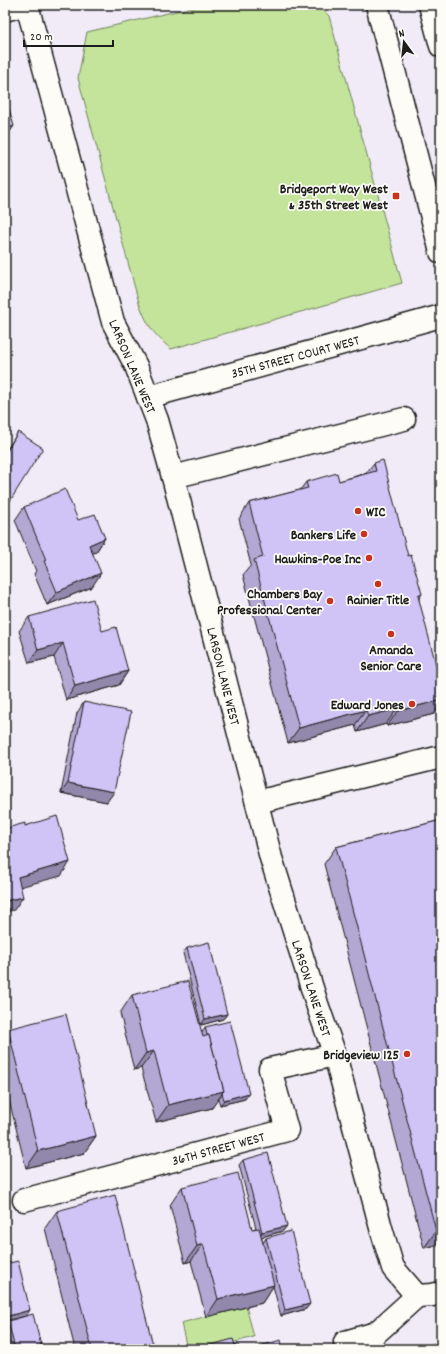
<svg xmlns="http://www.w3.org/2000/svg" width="446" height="1354" font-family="Dekko,sans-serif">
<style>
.green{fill:#c4e49c;stroke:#70805c}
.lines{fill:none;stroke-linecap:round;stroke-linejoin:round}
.minor-casing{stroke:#1c1c1c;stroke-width:25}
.major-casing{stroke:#1c1c1c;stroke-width:25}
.minor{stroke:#fdfcf7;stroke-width:22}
.major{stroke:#fdfcf7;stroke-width:22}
.wall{fill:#b3a8d3;stroke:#1c1c1c}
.shaded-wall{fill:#9288ac;stroke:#1c1c1c}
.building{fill:#d0c3f5;stroke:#1c1c1c}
.poi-dot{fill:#c8321e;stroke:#fdfcf7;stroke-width:1.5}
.labels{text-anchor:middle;stroke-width:3.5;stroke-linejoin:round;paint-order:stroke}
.poi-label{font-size:14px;font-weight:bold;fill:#1c1c1c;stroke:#fdfcf7;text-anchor:end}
.street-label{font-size:14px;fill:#1c1c1c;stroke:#fdfcf7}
</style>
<rect width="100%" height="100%" fill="#f0ebf6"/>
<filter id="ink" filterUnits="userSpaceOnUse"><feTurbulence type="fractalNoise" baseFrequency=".025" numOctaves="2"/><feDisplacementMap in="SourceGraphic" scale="8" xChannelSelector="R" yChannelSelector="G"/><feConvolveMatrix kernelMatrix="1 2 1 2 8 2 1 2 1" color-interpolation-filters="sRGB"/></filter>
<g filter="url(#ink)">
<!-- green -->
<g class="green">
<path d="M202,5h116l11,11 73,267 -231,66c-19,-16 -23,-23 -32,-46l-61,-225 9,-46z"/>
<polygon points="246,1306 254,1337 208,1349 187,1349 181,1323"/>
</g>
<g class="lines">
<!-- minor casing -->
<g class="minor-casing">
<g id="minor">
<polyline points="27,5 113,322 136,366 157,420 173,477 271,858 318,1007 335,1055 381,1228 393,1268 417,1296"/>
<polyline points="5,10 23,5"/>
<polyline points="148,397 441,316"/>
<polyline points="173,477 404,419"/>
<polyline points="257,802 441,757"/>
<polyline points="24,1200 287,1130 270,1069 335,1055"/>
<polyline points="417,1296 432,1295 441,1293"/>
<polyline points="345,1342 376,1333 417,1296"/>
</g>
</g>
<!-- major casing -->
<g class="major-casing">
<g id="major">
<polyline points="377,5 441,252"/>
<polyline points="430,5 441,46"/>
</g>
</g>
<!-- minor -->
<use href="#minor" class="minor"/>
<!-- major -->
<use href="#major" class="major"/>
</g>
<!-- wall -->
<g class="wall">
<polygon points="18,432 5,509 6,451"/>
<polygon points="374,463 419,599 434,714 387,726 386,724 357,732 355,725 288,743 243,575 251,565 239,519 249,503 300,490 306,482 339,481 366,473"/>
<polygon points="24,507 78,520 105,538 96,552 92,553 92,587 47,605 34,574 36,571 15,520"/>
<polygon points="29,617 102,631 128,671 119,685 66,700 54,657 29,663 19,631"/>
<polygon points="84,702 107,802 61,793 77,713"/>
<polygon points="441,820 441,1244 424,1248 324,864 336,847"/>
<polygon points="187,948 227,1014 223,1019 201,1025 183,953"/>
<polygon points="132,995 202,1033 205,1027 249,1093 245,1099 220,1105 218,1098 212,1108 156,1122 141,1068 134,1070 120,1013"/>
<polygon points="8,1029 96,1136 84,1153 26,1168 5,1084 5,1032"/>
<polygon points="243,1160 283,1231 261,1237 263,1243 266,1238 306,1309 281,1316 273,1286 262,1303 206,1317 191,1261 185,1263 170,1205 182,1187 252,1229 256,1228 239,1165"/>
<polygon points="57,1211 153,1345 151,1349 75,1349 45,1228"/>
<polygon points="8,1321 42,1349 10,1349 5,1330 5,1325"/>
</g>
<!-- shaded-wall -->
<g class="shaded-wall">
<polygon points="14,126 7,136 5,137 5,129"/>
<polygon points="105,538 96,552 80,559 89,545"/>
<polygon points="101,573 92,587 47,605 57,592"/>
<polygon points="422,594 411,610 418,596"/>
<polygon points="63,643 54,657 29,663 38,650"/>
<polygon points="128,671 119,685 66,700 75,686"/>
<polygon points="441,700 441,704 434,714 387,726 398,711"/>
<polygon points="397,709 386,724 357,732 368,716"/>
<polygon points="366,710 355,725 288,743 299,728"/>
<polygon points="68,783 114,792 107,802 61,793"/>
<polygon points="70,862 61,876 8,890 18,877"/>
<polygon points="23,897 14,910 5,912 5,901"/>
<polygon points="227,1014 223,1019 201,1025 205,1019"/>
<polygon points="154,1051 141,1068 134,1070 146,1053"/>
<polygon points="224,1091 212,1108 156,1122 168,1105"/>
<polygon points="249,1093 245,1099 220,1105 224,1100"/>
<polygon points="96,1136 84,1153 26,1168 38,1151"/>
<polygon points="287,1226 283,1231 258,1238 262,1232"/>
<polygon points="441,1230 441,1244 424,1248 436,1231"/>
<polygon points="203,1244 191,1261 185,1263 197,1246"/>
<polygon points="274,1285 262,1303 206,1317 218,1299"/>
<polygon points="310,1304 306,1309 281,1316 285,1310"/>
<polygon points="30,1310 26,1316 5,1321 5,1317"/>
<polygon points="153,1345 151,1349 139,1349"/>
</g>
<!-- building -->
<g class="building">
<polygon points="5,95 14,126 5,129"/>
<polygon points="18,432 43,448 5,509 5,450 7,451"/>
<polygon points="383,460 408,556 411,555 422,594 418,596 441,684 441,700 398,711 397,709 368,716 366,710 299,728 254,560 263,557 249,503 308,488 306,482 337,473 339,481 376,471 374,463"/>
<polygon points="65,489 78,520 95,514 105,538 89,545 101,573 57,592 44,561 46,560 24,507"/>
<polygon points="93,599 102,631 116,627 128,671 75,686 63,643 38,650 29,617"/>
<polygon points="84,702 131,712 114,792 68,783"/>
<polygon points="57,816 70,862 18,877 23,897 5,901 5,827 6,827 7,828 25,823 25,826"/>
<polygon points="441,820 441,1230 436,1231 336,847"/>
<polygon points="209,942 227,1014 205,1019 187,948"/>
<polygon points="188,981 203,1037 209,1035 224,1091 168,1105 154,1051 146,1053 132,995"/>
<polygon points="66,1014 96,1136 38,1151 8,1029"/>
<polygon points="230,1021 249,1093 224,1100 222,1093 224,1091 209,1035 207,1035 205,1027"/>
<polygon points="268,1153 287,1226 262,1232 243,1160"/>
<polygon points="238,1173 252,1229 259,1228 274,1285 218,1299 203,1244 197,1246 182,1187"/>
<polygon points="115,1195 153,1345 139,1349 92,1349 57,1211"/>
<polygon points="291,1231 310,1304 285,1310 266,1238"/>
<polygon points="18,1261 30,1310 5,1317 5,1264"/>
<polygon points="33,1314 42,1349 15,1349 8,1321"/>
<polygon points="233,1339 235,1345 238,1344 239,1349 196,1349"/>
<polygon points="281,1340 283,1349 249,1349"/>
<polygon points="436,1343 438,1349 415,1349"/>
</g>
</g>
<!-- markers -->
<g class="poi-dot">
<rect x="392" y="192" width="8" height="8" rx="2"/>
<circle cx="358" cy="511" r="4"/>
<circle cx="364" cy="534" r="4"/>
<circle cx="369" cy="558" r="4"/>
<circle cx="378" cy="584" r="4"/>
<circle cx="330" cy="601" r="4"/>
<circle cx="391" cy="634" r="4"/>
<circle cx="412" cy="704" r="4"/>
<circle cx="407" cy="1054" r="4"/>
</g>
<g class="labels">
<!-- poi labels -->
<g class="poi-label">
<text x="388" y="193">Bridgeport Way West<tspan x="388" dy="16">&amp; 35th Street West</tspan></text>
<text x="366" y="516" text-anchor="start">WIC</text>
<text x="356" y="539">Bankers Life</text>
<text x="361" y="563">Hawkins-Poe Inc</text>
<text x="322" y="598">Chambers Bay<tspan x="322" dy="16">Professional Center</tspan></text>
<text x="378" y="604" text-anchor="middle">Rainier Title</text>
<text x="391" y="654" text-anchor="middle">Amanda<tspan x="391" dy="16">Senior Care</tspan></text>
<text x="404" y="709">Edward Jones</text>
<text x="399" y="1059">Bridgeview 125</text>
</g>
<!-- street labels -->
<g class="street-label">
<text transform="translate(295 356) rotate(-15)" y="5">35TH STREET COURT WEST</text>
<text transform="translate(133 366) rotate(67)" y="5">LARSON LANE WEST</text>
<text transform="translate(224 676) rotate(76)" y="5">LARSON LANE WEST</text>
<text transform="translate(312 988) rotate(72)" y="5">LARSON LANE WEST</text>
<text transform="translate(218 1148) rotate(-15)" y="5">36TH STREET WEST</text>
</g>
</g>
<!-- margin -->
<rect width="446" height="1354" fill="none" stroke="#fdfcf7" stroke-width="20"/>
<rect x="10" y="10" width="426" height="1334" fill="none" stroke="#1c1c1c" stroke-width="1.5" filter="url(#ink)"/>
<!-- north arrow -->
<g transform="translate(404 42) rotate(345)" stroke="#fdfcf7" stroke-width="3" paint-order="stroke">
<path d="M0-3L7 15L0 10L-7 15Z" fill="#1c1c1c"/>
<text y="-6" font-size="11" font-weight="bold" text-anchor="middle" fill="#1c1c1c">N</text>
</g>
<!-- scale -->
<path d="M24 40v6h89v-6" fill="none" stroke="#1c1c1c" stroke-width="2"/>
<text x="30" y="40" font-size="12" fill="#1c1c1c" stroke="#fdfcf7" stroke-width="3" paint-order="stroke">20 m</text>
</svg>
